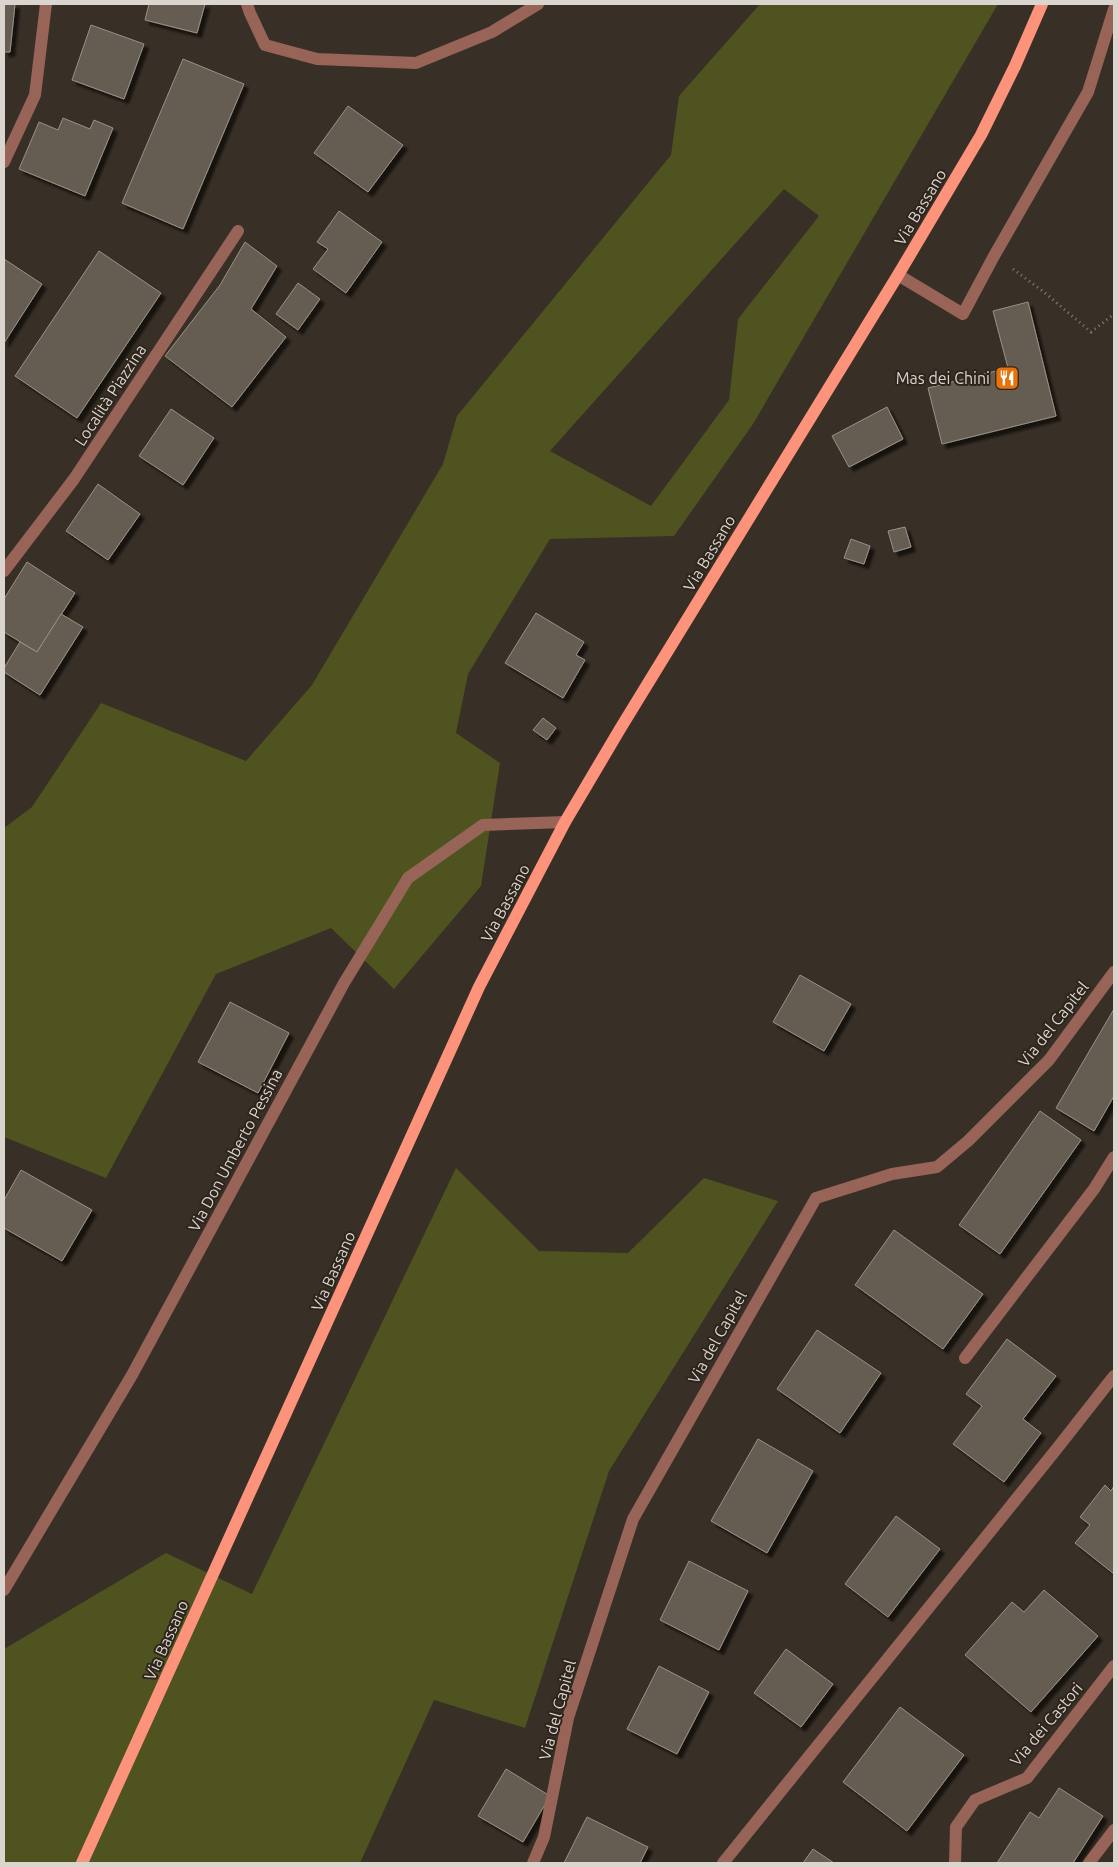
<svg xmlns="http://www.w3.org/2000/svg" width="1118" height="1867" font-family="Ubuntu,sans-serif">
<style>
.green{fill:#4f531f;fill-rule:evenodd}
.building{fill:#655d51;stroke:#9a9185;filter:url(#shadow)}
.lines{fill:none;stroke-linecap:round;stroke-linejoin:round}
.path{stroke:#888179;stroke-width:3;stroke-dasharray:1 4;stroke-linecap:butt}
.minor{stroke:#976457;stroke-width:12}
.major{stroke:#fc937a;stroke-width:12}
.labels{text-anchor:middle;stroke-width:4;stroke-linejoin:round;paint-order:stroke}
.street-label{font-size:16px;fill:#dbd5cf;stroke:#2e251c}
.poi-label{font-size:16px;fill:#dbd5cf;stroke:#2e251c;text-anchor:end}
</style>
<defs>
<filter id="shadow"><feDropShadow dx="4.5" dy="4.5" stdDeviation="1" flood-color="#0009"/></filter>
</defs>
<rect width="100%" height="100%" fill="#382f26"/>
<!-- green -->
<g class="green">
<path d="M760,4h238l-245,420 -79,112 -124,3 -82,135 -12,59 44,30 -19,123 -87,103 -63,-61 -115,46 -110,204 -102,-41v-309l28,-21 69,-104 145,58 66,-76 131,-221 14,-48 214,-261 8,-59zM784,189l35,27 -81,103 -9,81 -78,106 -101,-55z"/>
<polygon points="456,1168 539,1251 628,1253 704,1178 778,1201 609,1471 525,1728 434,1700 360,1863 4,1863 4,1649 166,1553 252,1594"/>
</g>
<!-- building -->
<g class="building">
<polygon points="4,4 15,4 10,52 4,52"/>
<polygon points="149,4 205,4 197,33 145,20"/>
<polygon points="91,25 144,44 124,99 72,80"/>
<polygon points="183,59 244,84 183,229 122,203"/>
<polygon points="348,106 403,145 368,192 314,153"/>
<polygon points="63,118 90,129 94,120 113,128 85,196 19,169 39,122 58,130"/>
<polygon points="339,211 382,242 346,293 313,269 328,249 317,242"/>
<polygon points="245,242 277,266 251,309 286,337 232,407 165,356 220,285"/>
<polygon points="99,251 161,293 77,418 15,376"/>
<polygon points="4,259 42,284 4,343"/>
<polygon points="298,283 320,299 298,330 276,314"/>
<polygon points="1028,302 1056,416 942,444 928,388 1008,368 993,311"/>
<polygon points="887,407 903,439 849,467 832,436"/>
<polygon points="171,409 214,438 183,485 139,456"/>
<polygon points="98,484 140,514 108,560 66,531"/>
<polygon points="905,527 911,547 894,552 888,531"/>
<polygon points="851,539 870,546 864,564 844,558"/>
<polygon points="27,562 75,593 37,652 4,632 4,599"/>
<polygon points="536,613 584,642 576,655 585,660 563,698 505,663"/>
<polygon points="61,614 83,627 40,695 4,672 4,668 20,642 37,652"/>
<polygon points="543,718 556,728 547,740 533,730"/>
<polygon points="800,975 851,1004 824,1051 773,1022"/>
<polygon points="230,1002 289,1033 258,1093 198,1062"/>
<polygon points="1114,1009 1114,1096 1094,1131 1056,1108"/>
<polygon points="1040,1111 1081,1140 1000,1254 959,1225"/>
<polygon points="21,1170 92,1210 62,1261 4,1228 4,1200"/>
<polygon points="894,1230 983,1294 943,1349 855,1285"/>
<polygon points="817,1330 881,1373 840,1433 777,1389"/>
<polygon points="1007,1339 1056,1376 1023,1419 1041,1433 1004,1482 953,1444 982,1406 966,1394"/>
<polygon points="758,1439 813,1471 767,1553 711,1521"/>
<polygon points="1105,1485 1111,1491 1114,1486 1114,1574 1075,1543 1090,1525 1080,1517"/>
<polygon points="896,1516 940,1549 888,1617 845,1584"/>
<polygon points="689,1561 748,1591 719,1650 660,1620"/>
<polygon points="1044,1590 1098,1636 1031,1712 965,1655 1012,1602 1024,1612"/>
<polygon points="786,1649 833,1684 801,1727 754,1693"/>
<polygon points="659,1666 709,1692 677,1754 627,1729"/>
<polygon points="900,1707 964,1755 907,1831 843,1782"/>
<polygon points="506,1769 550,1796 523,1842 478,1816"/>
<polygon points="1059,1788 1103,1816 1073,1863 997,1863 1030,1812 1039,1818"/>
<polygon points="587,1817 648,1847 640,1863 564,1863"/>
<polygon points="813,1849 834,1863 803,1863"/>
</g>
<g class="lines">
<!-- path -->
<polyline class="path" points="1013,269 1044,292 1091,332 1114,314"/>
<!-- minor -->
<g class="minor">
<polyline points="247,4 250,13 265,45 317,59 416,63 492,32 538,4"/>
<polyline points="4,162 35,95 46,4"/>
<polyline points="898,275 963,314 994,256 1088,92 1114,9"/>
<polyline points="4,571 74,479 238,231"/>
<polyline points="965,1358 1094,1189 1114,1157"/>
<polyline points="4,1590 132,1375 344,983 408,878 483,825 565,822"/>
<polyline points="533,1863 544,1837 568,1718 633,1519 816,1198 892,1174 937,1167 968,1141 1049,1060 1114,972"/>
<polyline points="723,1863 1055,1451 1114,1376"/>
<polyline points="955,1863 956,1827 975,1800 1027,1778 1114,1666"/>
<polyline points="1089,1863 1114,1830"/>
</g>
<!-- major -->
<polyline class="major" points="82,1863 479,987 565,822 620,729 898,275 981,135 1015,66 1042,4"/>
</g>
<!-- icons -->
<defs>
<g id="restaurant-square" transform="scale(1.25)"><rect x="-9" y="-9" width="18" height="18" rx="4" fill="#e8710a" stroke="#2e251c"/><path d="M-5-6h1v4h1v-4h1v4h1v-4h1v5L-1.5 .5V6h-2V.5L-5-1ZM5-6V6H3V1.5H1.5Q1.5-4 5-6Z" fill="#fff"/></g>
</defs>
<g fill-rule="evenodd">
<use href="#restaurant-square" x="1007" y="378"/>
</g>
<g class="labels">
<!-- street labels -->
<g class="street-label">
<text transform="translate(920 207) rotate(-59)" y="6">Via Bassano</text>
<text transform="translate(110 395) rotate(-57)" y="6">Località Piazzina</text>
<text transform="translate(709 553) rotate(-59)" y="6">Via Bassano</text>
<text transform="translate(505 903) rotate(-62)" y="6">Via Bassano</text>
<text transform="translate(1053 1024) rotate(-52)" y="6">Via del Capitel</text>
<text transform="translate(235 1150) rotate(-62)" y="6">Via Don Umberto Pessina</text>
<text transform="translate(333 1271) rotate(-66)" y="6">Via Bassano</text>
<text transform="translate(717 1337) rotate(-61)" y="6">Via del Capitel</text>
<text transform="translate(166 1640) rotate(-66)" y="6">Via Bassano</text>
<text transform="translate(557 1710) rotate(-75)" y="6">Via del Capitel</text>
<text transform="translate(1046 1724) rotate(-50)" y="6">Via dei Castori</text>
</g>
<!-- poi labels -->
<g class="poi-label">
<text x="990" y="384">Mas dei Chini</text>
</g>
</g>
<!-- border -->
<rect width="1118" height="1867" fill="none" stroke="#dbd5cf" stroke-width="10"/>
</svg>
